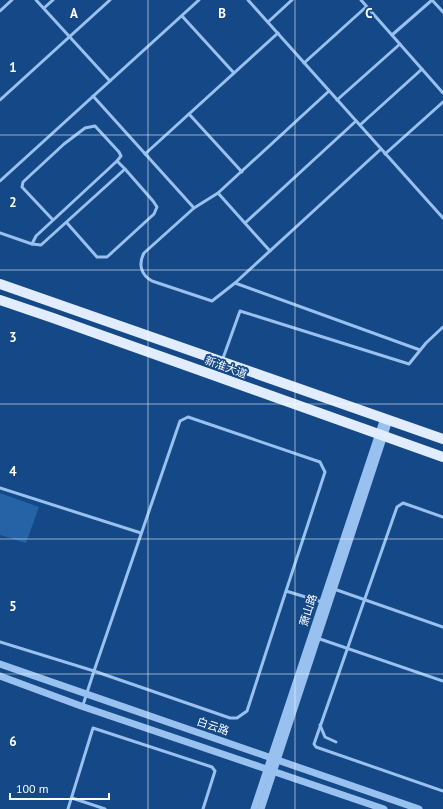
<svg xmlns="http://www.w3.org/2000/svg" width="443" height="809" font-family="'PT Sans','Noto Sans SC',sans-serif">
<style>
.green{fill:#2662a6}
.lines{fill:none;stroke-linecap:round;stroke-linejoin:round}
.service{stroke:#99c1ef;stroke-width:3}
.tertiary{stroke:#99c1ef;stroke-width:7}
.primary{stroke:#e1edff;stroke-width:10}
.grid{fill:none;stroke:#fff;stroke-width:1;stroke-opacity:0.55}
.labels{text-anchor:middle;stroke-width:3.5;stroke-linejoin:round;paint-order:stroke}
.street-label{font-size:11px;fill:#fff;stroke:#144887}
.grid-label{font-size:13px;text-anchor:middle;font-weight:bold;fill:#fff;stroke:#144887;stroke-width:3.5;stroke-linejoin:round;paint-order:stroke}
</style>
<rect width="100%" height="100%" fill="#144887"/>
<!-- green -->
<polygon class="green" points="0,493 39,507 26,543 0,535"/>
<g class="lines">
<!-- service -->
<g class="service">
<polyline points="36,0 110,81"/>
<polyline points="248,0 443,218"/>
<polyline points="361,0 443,93"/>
<polyline points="432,0 443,12"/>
<polyline points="44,8 53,0"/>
<polyline points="0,11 12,0"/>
<polyline points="182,16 234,73"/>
<polyline points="268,22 292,0"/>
<polyline points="392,35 432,0"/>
<polyline points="304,63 366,7"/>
<path d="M93,96l101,112 -50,45c-6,11 -3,22 8,28l60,20 23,-18"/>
<polyline points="0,100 110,0"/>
<polyline points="337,100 400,44"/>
<polyline points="189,114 242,172"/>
<polyline points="360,125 422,69"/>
<polyline points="381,149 235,283 420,350"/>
<polyline points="145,154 278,33"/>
<polyline points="385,154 443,102"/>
<polyline points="117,161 125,169"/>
<polyline points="0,181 199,0"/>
<polyline points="218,193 270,251"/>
<polyline points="194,208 218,193 329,91"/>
<polyline points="245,223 356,121"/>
<polyline points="0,233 32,244 36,236 117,161 121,156 119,152 95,126 85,128 64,144 23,182 22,187 53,220"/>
<polyline points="32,244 41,245 125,169 153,201 157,207 154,214 107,257 97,257 67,223"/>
<polyline points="222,361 240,311 409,364 426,343 443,327"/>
<polyline points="0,488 141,533"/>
<polyline points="443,517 403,503 397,507 314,744 316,747 443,791"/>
<polyline points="334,589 443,627"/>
<polyline points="286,591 247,711 237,718 230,718 94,671 180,421 188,417 320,462 325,472 286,591 322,602"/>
<polyline points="317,638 443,681"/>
<polyline points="0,642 94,671 83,705"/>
<polyline points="320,725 325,737 336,742"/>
<polyline points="72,798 105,809"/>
<polyline points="68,809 93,728 212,767 215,771 203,809"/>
</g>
<!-- tertiary -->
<g class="tertiary">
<polyline points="0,664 419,809"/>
<polyline points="0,676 81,706 384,809"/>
<polyline points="254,809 384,418"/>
<polyline points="261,809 389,420"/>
</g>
<!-- primary -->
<g class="primary">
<polyline points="0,284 443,439"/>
<polyline points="0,300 53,318 443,457"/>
</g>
</g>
<!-- grid -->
<path class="grid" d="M148,0v809M295,0v809M0,135h443M0,270h443M0,404h443M0,539h443M0,674h443"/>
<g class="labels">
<!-- street labels -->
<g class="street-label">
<text transform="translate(226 367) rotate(20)" y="4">新淮大道</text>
<text transform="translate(308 610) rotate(-72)" y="4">萧山路</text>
<text transform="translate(213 726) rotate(19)" y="4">白云路</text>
</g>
</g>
<g class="grid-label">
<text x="74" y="18">A</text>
<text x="222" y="18">B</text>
<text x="369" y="18">C</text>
<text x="13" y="72">1</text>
<text x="13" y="207">2</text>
<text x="13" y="342">3</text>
<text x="13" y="476">4</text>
<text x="13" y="611">5</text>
<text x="13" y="746">6</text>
</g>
<!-- scale -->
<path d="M10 793v6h99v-6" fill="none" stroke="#ffffff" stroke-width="2"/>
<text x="16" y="793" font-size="12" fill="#ffffff" stroke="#144887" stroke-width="3" paint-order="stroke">100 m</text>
</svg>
